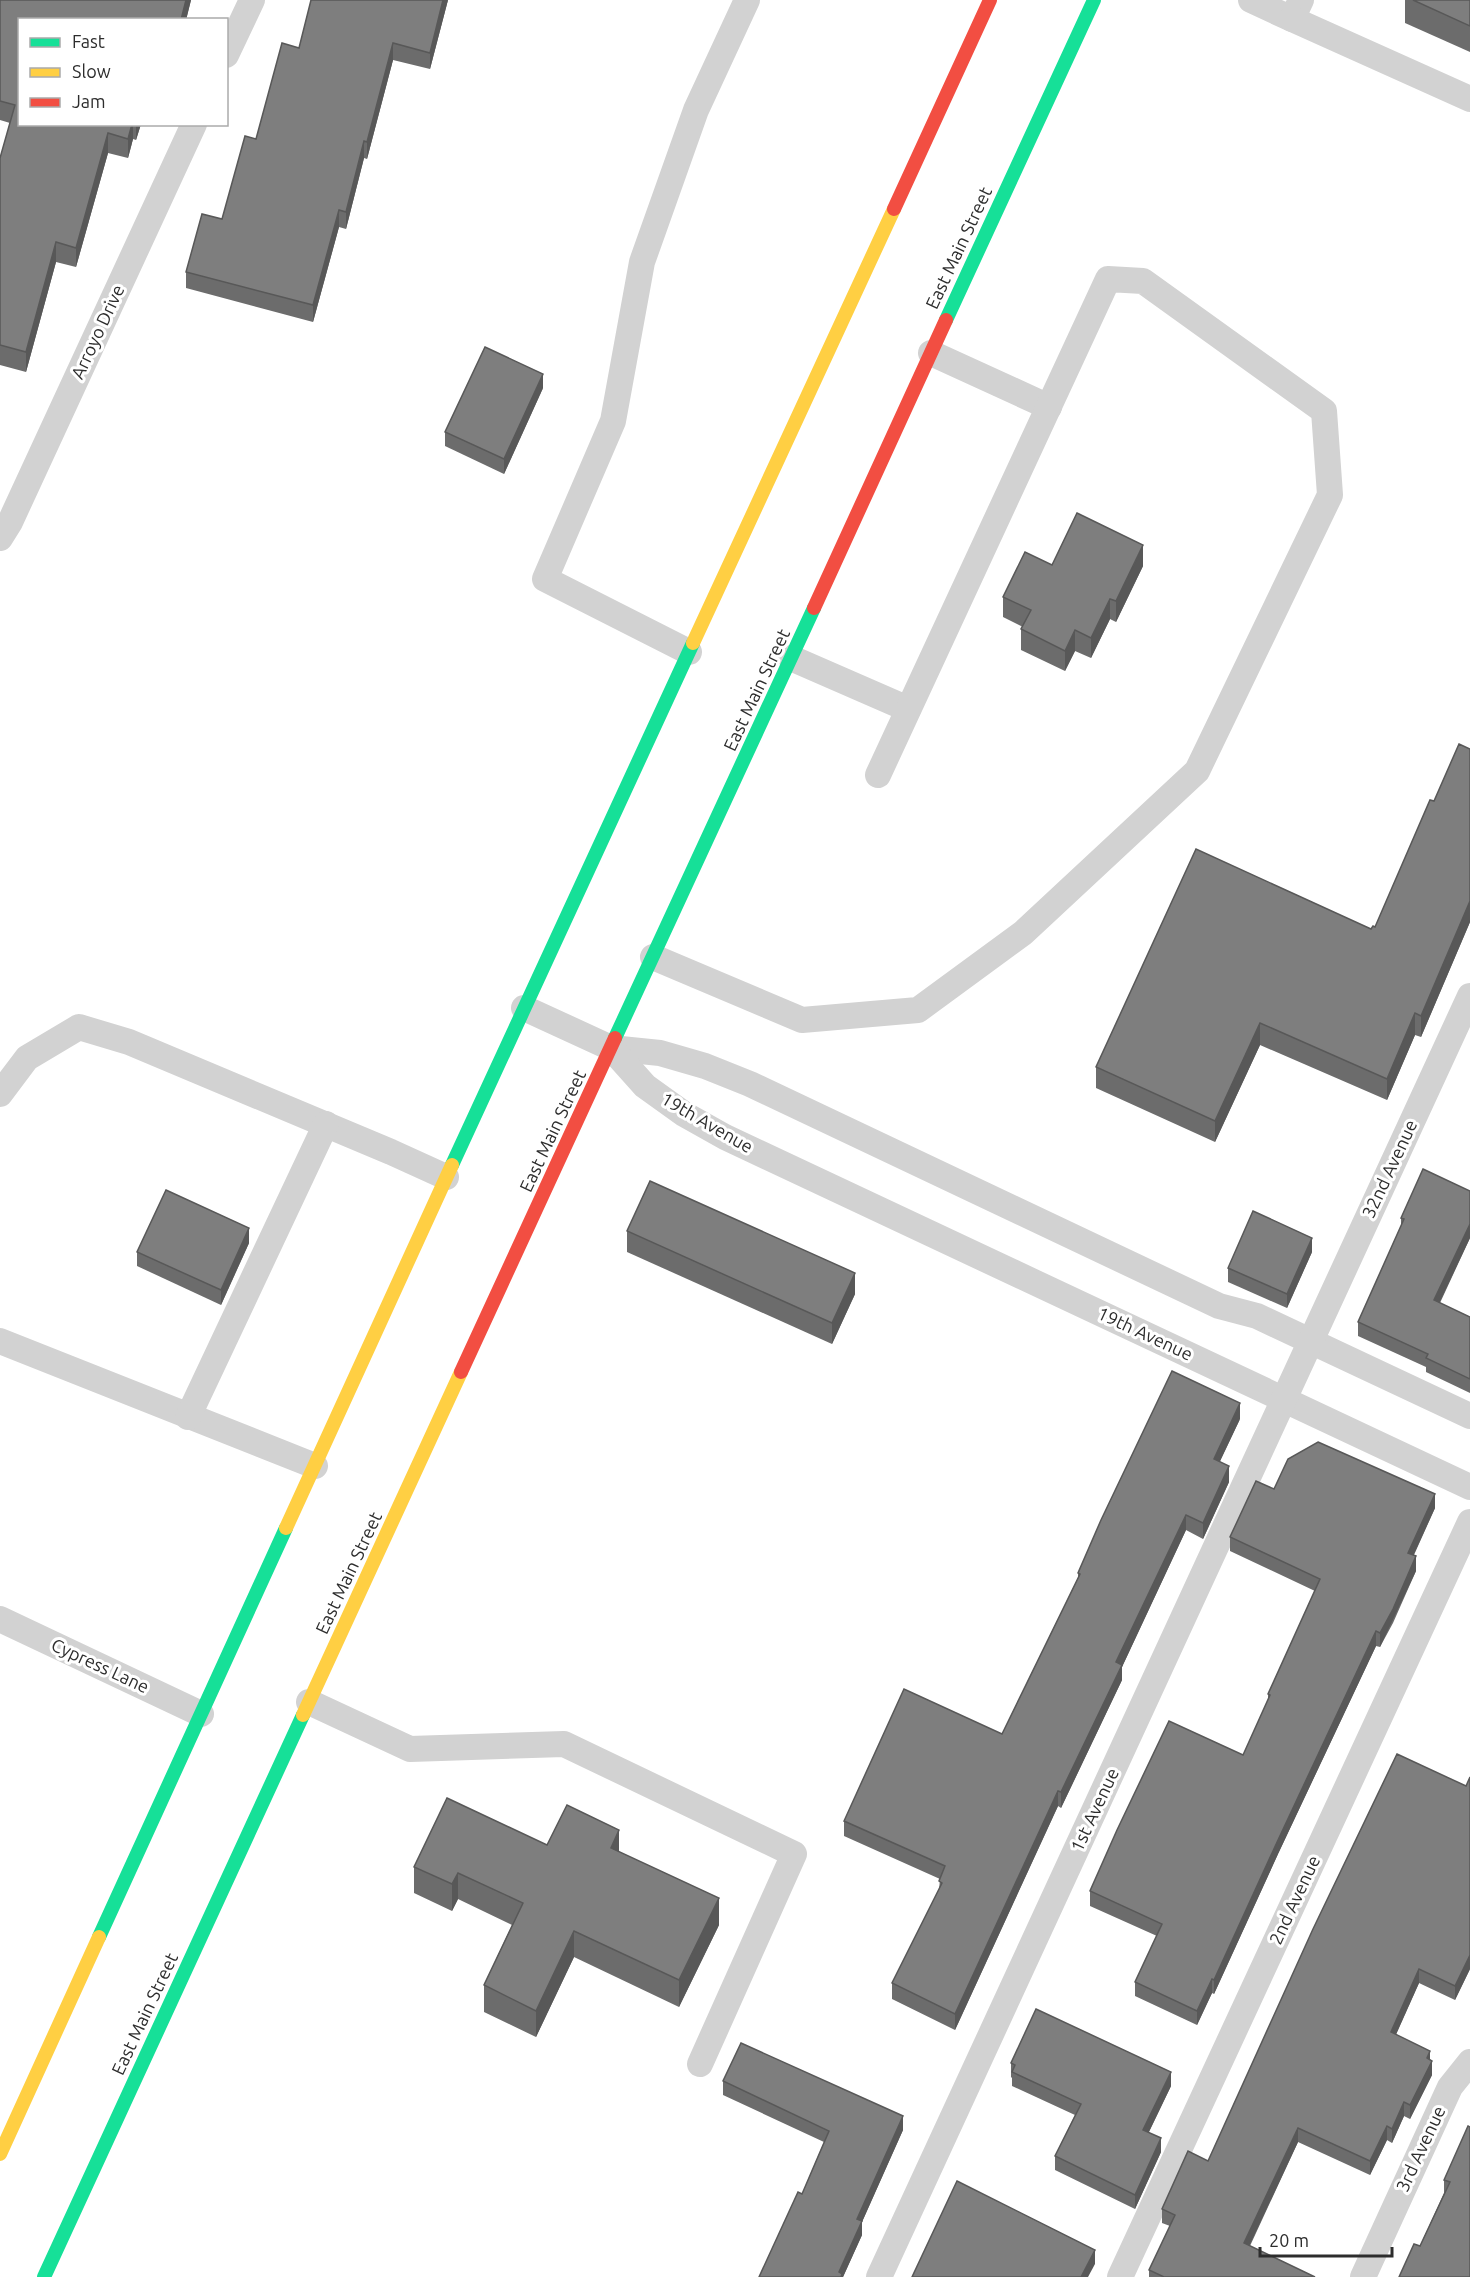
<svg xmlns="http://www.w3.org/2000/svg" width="1470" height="2277" font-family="Ubuntu,sans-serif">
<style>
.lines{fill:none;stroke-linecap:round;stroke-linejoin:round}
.lane{stroke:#d2d2d2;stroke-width:26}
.fast{stroke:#16e098;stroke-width:14}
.slow{stroke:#ffcf43;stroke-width:14}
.jam{stroke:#f24e42;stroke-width:14}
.wall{fill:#6c6c6c}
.shaded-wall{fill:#585858}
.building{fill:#7e7e7e;stroke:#585858;stroke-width:1.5}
.labels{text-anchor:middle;stroke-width:6;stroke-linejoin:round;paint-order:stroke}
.street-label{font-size:18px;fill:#2d2d2d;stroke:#fff}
</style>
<rect width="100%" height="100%" fill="#fff"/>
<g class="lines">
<!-- lane -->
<g class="lane">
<polyline points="1251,0 1292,19 1301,0"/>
<polyline points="1292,19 1470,99"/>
<polyline points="226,55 252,0"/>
<polyline points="931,353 1049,407"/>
<polyline points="0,538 10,522 194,124"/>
<polyline points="689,652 545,579 613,421 642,262 696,110 747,0"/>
<polyline points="791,658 908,709"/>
<polyline points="653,957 802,1020 918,1010 1023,933 1197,771 1330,495 1324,411 1143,281 1108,279 878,775"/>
<polyline points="524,1008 611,1048 660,1053 705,1066 750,1084 1219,1306 1257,1316 1470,1416"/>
<polyline points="611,1048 645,1086 684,1114 725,1137 1470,1487"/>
<polyline points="0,1094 27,1058 79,1027 129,1042 391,1152 446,1177"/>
<polyline points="0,1341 315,1466"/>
<polyline points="188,1417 326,1124"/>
<polyline points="0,1619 201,1714"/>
<polyline points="309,1702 410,1749 564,1744 794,1854 700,2064"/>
<polyline points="879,2277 1470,996"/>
<polyline points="1120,2277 1470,1522"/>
<polyline points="1363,2277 1450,2087 1470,2062"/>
</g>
<!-- fast -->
<g class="fast">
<polyline points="946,320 1094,0"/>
<polyline points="615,1038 814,608"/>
<polyline points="452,1165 693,643"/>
<polyline points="99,1937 286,1528"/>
<polyline points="44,2277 303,1715"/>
</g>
<!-- slow -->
<g class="slow">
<polyline points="693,643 894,209"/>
<polyline points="286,1528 452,1165"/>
<polyline points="303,1715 461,1372"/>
<polyline points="0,2154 99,1937"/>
</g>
<!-- jam -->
<g class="jam">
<polyline points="894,209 990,0"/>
<polyline points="814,608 946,320"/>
<polyline points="461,1372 615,1038"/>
</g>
</g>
<!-- wall -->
<g class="wall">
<polygon points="0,0 191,0 186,20 20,20 20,124 141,124 136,140 133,139 128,158 108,153 76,267 56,262 26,372 0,365 0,158 10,123 0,120"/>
<polygon points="448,0 430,69 393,60 367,159 364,158 346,229 339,227 313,322 186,288 186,272 222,219 256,139 299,48"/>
<polygon points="1405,0 1470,0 1470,52 1405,23"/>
<polygon points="543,388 504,474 445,446 445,432"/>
<polygon points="1052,565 1143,566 1116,622 1110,619 1091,658 1075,651 1065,671 1021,650 1021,629 1023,627 1003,617 1003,597"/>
<polygon points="1470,749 1470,922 1421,1037 1415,1035 1387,1100 1260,1045 1215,1142 1096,1088 1096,1067 1375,927 1434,801"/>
<polygon points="1470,1191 1470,1238 1440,1303 1470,1317 1470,1393 1426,1372 1426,1367 1358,1336 1358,1322 1401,1226 1401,1218"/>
<polygon points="627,1231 855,1294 832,1344 627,1252"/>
<polygon points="249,1243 221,1305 137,1266 137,1252"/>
<polygon points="1312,1252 1287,1308 1228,1282 1228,1268"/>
<polygon points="1240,1419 1220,1461 1229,1482 1203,1539 1186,1530 1122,1667 1122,1680 1061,1808 1058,1806 955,2030 892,1999 892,1983 939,1890 940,1879 844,1836 844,1821 1002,1734 1078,1578 1078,1573"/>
<polygon points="1274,1489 1435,1508 1414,1555 1416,1571 1393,1623 1380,1647 1376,1646 1278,1854 1214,1994 1212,1993 1197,2025 1135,1996 1135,1982 1157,1936 1090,1906 1090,1891 1243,1755 1268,1701 1268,1694 1315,1591 1230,1551 1230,1537"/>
<polygon points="1470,1777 1470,1969 1455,2000 1419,1983 1396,2034 1430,2060 1432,2075 1410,2119 1404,2116 1392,2143 1387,2140 1370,2175 1298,2142 1250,2246 1315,2277 1149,2277 1149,2270 1170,2226 1162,2223 1162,2209 1208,2161 1466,1786"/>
<polygon points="547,1845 619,1852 719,1925 679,2007 574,1957 536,2037 484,2012 484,1985 512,1925 458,1899 452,1911 414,1893 414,1867"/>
<polygon points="1011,2063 1171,2086 1149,2132 1161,2152 1135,2209 1055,2170 1055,2156 1075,2115 1012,2086 1012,2078 1011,2077"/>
<polygon points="723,2081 903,2130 862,2222 862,2235 843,2277 759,2277 802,2194 824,2142 723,2095"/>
<polygon points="1470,2127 1470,2277 1420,2246 1444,2193 1444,2180"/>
</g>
<!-- shaded-wall -->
<g class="shaded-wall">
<polygon points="186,0 191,0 186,20 181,20"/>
<polygon points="443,0 448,0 430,69 430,53"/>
<polygon points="393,43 393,60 367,159 367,142"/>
<polygon points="132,124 133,124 133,139 128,158 128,139"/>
<polygon points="136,124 141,124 136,140"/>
<polygon points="108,133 108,153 76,267 76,248"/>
<polygon points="364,141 364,158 346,229 346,212"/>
<polygon points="339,210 339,227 313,322 313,305"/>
<polygon points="56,242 56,262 26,372 26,352"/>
<polygon points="543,374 543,388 504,474 504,459"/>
<polygon points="1143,545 1143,566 1116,622 1116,601"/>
<polygon points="1110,599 1110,619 1091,658 1091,638"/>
<polygon points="1075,630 1075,651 1065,671 1065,651"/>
<polygon points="1470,901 1470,922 1421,1037 1421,1016"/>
<polygon points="1415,1013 1415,1035 1387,1100 1387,1079"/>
<polygon points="1260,1023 1260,1045 1215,1142 1215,1121"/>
<polygon points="1470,1224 1470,1238 1434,1314 1434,1300"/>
<polygon points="249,1228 249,1243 221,1305 221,1290"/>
<polygon points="1312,1238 1312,1252 1287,1308 1287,1294"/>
<polygon points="855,1273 855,1294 832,1344 832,1323"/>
<polygon points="1240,1403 1240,1419 1214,1474 1214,1459"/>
<polygon points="1229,1466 1229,1482 1203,1539 1203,1523"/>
<polygon points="1435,1494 1435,1508 1408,1567 1408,1553"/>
<polygon points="1186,1515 1186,1530 1122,1667 1122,1680 1061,1808 1061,1792 1116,1662"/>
<polygon points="1416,1556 1416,1571 1380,1647 1380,1633"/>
<polygon points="1376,1631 1376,1646 1278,1854 1214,1994 1214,1980 1278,1840"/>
<polygon points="1058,1791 1058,1806 955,2030 955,2014"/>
<polygon points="619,1830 619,1856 611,1848"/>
<polygon points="458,1873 458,1899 452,1911 452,1884"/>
<polygon points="719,1898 719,1925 679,2007 679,1980"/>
<polygon points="574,1931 574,1957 536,2037 536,2011"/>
<polygon points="1470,1955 1470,1969 1455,2000 1455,1986"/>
<polygon points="1419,1969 1419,1983 1391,2046 1391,2032"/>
<polygon points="1212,1979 1212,1993 1197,2025 1197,2011"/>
<polygon points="1430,2051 1430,2063 1432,2061 1432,2075 1410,2119 1410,2105 1427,2058"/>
<polygon points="1171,2072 1171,2086 1143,2144 1143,2130"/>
<polygon points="1404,2102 1404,2116 1392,2143 1392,2129"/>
<polygon points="903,2116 903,2130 862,2222 862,2235 843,2277 839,2277 839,2272 857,2219"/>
<polygon points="1387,2126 1387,2140 1370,2175 1370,2161"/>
<polygon points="1298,2128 1298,2142 1244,2257 1244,2243"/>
<polygon points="1161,2138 1161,2152 1135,2209 1135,2195"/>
<polygon points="1095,2250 1095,2264 1088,2277 1081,2277"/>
</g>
<!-- building -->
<g class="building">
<polygon points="0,0 186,0 181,20 20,20 20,124 132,124 128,139 108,133 76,248 56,242 26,352 0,345 0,158 15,105 0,101"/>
<polygon points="311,0 443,0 430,53 393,43 367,142 364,141 346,212 339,210 313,305 186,272 202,214 222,219 245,136 256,139 282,43 299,48"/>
<polygon points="1413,0 1470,0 1470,26"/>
<polygon points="485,347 543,374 504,459 445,432"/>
<polygon points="1077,513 1143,545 1116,601 1110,599 1091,638 1075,630 1065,651 1021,629 1031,610 1003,597 1025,552 1052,565"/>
<polygon points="1459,744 1470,749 1470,901 1421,1016 1415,1013 1387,1079 1260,1023 1215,1121 1096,1067 1196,849 1371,929 1373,926 1375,927 1430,800 1434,801"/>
<polygon points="1423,1169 1470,1191 1470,1224 1434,1300 1470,1317 1470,1379 1426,1358 1428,1354 1358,1322 1404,1219 1401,1218"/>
<polygon points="650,1181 855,1273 832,1323 627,1231"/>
<polygon points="166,1190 249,1228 221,1290 137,1252"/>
<polygon points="1253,1211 1312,1238 1287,1294 1228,1268"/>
<polygon points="1172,1371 1240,1403 1214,1459 1229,1466 1203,1523 1186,1515 1116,1662 1122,1665 1061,1792 1058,1791 955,2014 892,1983 942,1883 939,1881 945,1866 844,1821 904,1689 1002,1734 1080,1574 1078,1573 1101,1520"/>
<polygon points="1318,1442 1435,1494 1408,1553 1416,1556 1393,1609 1380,1633 1376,1631 1278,1840 1214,1980 1212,1979 1197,2011 1135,1982 1162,1924 1090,1891 1117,1830 1169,1721 1243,1755 1270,1695 1268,1694 1320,1579 1230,1537 1256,1481 1274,1489 1288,1459"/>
<polygon points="1397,1754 1466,1786 1470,1777 1470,1955 1455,1986 1419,1969 1391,2032 1430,2051 1427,2058 1432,2061 1410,2105 1404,2102 1392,2129 1387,2126 1370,2161 1298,2128 1244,2243 1315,2277 1164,2277 1149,2270 1175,2215 1162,2209 1188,2151 1208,2161 1313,1929"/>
<polygon points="447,1798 547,1845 567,1805 619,1830 611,1848 719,1898 679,1980 574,1931 536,2011 484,1985 523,1903 458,1873 452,1884 414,1867"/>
<polygon points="1036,2009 1171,2072 1143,2130 1161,2138 1135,2195 1055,2156 1081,2104 1012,2072 1015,2065 1011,2063"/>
<polygon points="741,2043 903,2116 857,2219 862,2221 839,2272 842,2274 841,2277 759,2277 798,2192 802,2194 829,2131 723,2081"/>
<polygon points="1468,2126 1470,2127 1470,2277 1399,2277 1414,2244 1420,2246 1450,2182 1444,2180"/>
<polygon points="957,2181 1095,2250 1081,2277 912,2277"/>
</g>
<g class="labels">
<!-- street labels -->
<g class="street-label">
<text transform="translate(959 248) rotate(-65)" y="6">East Main Street</text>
<text transform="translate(98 332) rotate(-65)" y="6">Arroyo Drive</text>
<text transform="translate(757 690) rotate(-65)" y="6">East Main Street</text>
<text transform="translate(707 1123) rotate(30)" y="6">19th Avenue</text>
<text transform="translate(553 1131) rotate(-65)" y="6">East Main Street</text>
<text transform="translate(1390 1169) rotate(-65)" y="6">32nd Avenue</text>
<text transform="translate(1145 1334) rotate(25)" y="6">19th Avenue</text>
<text transform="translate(349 1573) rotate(-65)" y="6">East Main Street</text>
<text transform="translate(100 1666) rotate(25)" y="6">Cypress Lane</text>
<text transform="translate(1095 1810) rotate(-65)" y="6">1st Avenue</text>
<text transform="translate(1295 1900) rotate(-65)" y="6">2nd Avenue</text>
<text transform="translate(145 2014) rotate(-65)" y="6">East Main Street</text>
<text transform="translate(1421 2149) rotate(-65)" y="6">3rd Avenue</text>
</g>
</g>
<!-- legend -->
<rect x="18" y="18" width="210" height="108" fill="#ffffff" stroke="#ababab" stroke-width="1.5"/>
<rect x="30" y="38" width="30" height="9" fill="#16e098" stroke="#ababab" stroke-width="1.5"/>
<text x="72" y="48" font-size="18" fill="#2d2d2d">Fast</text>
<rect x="30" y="68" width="30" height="9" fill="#ffcf43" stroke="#ababab" stroke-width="1.5"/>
<text x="72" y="78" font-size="18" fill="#2d2d2d">Slow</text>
<rect x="30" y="98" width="30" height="9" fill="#f24e42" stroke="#ababab" stroke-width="1.5"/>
<text x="72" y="108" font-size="18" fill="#2d2d2d">Jam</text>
<!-- scale -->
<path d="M1260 2247v9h132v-9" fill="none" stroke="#2d2d2d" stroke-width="3"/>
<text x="1269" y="2247" font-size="18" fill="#2d2d2d" stroke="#ffffff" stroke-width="4.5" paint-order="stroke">20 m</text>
</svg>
